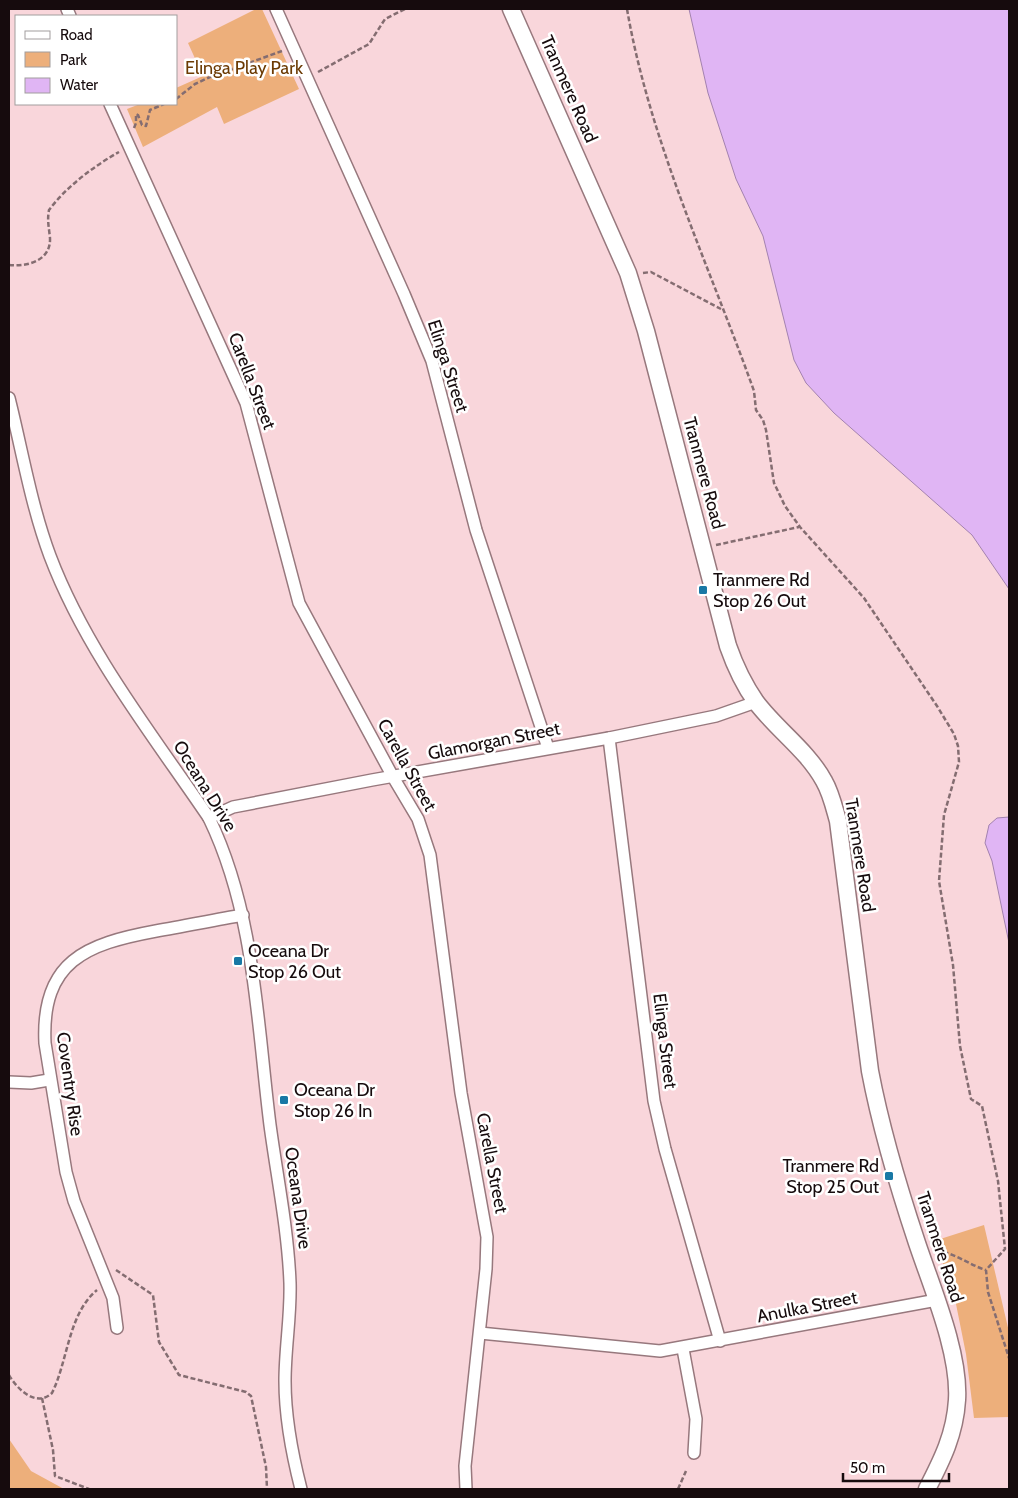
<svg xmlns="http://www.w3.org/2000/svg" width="1018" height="1498" font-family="Cabin,sans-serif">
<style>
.green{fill:#edaf7b}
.water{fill:#e0b5f4;stroke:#a382af}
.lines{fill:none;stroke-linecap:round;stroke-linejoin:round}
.street-casing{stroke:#97787d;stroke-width:14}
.secondary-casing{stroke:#97787d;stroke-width:19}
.path{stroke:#846d71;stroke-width:2.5;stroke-dasharray:5 2.5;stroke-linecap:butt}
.street{stroke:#fff;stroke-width:11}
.secondary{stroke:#fff;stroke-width:16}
.poi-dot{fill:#1978a5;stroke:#fff;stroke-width:2}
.labels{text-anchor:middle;stroke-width:5;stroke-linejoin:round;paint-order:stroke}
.park-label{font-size:18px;fill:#6b3a03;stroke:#fff}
.street-label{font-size:18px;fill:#160b0d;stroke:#fff}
.poi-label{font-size:18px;fill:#160b0d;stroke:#fff;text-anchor:start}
</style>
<rect width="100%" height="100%" fill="#f9d6db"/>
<!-- green -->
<g class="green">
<polygon points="256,9 262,9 299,89 224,124 217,107 143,147 127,109 140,104 176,104 176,88 203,76 188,43"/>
<polygon points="984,1225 1009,1332 1009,1417 974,1418 966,1354 953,1289 934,1241"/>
<polygon points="9,1439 31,1471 64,1489 9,1489"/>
</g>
<!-- water -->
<g class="water">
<polygon points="689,9 1009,9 1009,589 972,535 834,413 806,383 794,360 763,236 736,179 708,93"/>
<polygon points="1009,817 1009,943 992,861 985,843 989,825 997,818"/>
</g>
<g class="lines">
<!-- street casing -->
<g class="street-casing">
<g id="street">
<polyline points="67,9 70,16"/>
<polyline points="276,9 404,294 432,361 476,530 548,748"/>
<polyline points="110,104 246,403 299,603 393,777 418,819 430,855 461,1093 487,1237 486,1269 465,1466 466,1489"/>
<path d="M9,398c13,52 22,107 41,158 36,95 102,178 159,262 46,95 48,204 61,307 7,52 18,105 20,158 1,33 -5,65 -5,98 0,37 7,73 16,108"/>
<polyline points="609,738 654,1101 665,1149 720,1341"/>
<polyline points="209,818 233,807 372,780 609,738 716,716 756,702"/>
<polyline points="9,1082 31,1083 49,1080"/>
<path d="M117,1328l-4,-30 -39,-97 -8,-29 -21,-129c-4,-82 41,-99 111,-112 29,-5 58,-11 87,-16"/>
<polyline points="480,1333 660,1351 937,1300"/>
<polyline points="683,1349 696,1419 694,1453"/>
</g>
</g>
<!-- secondary casing -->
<g class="secondary-casing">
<path id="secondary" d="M511,9l117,264 18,58 82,315c7,20 16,39 28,56 21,28 51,48 68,79 7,12 10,26 14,40l32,250c11,58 28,115 47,172 15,45 43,110 40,157 -2,34 -15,60 -30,89"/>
</g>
<!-- path -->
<g class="path">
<path d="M627,9c23,133 82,256 127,382l2,19 7,10 3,10 8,53 11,23 15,21 64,71 73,108 17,28 4,12 1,16 -15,53 -5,66 14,84 7,81 11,53 11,7 16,75 7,68 -19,21 2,22 21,66"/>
<polyline points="318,72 369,44 385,19 405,9"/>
<polyline points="176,99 195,84 210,77 282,51"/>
<polyline points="134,128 136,123 136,114 138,115 142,125 146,126 150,110 164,104"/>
<path d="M9,265c18,2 42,-4 41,-27 -1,-10 -3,-18 -1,-28 17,-23 45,-44 70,-58"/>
<polyline points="643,273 651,272 721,309"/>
<polyline points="716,545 799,527"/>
<path d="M936,1251c18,1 33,14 50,19"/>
<polyline points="116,1270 153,1295 159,1342 179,1375 246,1392 251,1396 266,1467 267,1489"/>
<path d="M9,1375c8,14 27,33 43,18 16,-32 16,-79 45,-103"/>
<polyline points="42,1398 53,1450 55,1476 89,1489"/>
<polyline points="678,1489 686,1471"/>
</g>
<!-- street -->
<use href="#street" class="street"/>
<!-- secondary -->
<use href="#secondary" class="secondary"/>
</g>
<!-- markers -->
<g class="poi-dot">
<rect x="698" y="585" width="10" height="10" rx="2.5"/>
<rect x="233" y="956" width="10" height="10" rx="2.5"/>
<rect x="279" y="1095" width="10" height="10" rx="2.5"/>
<rect x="884" y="1171" width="10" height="10" rx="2.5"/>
</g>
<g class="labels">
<!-- park labels -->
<g class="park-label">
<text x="244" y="74">Elinga Play Park</text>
</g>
<!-- street labels -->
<g class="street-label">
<text transform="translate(569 89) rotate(66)" y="6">Tranmere Road</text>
<text transform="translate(448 366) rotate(72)" y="6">Elinga Street</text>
<text transform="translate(252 381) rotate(69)" y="6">Carella Street</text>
<text transform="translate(704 473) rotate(75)" y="6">Tranmere Road</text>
<text transform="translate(494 741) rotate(-11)" y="6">Glamorgan Street</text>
<text transform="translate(407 765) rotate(61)" y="6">Carella Street</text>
<text transform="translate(205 786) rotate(58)" y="6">Oceana Drive</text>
<text transform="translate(860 855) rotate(81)" y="6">Tranmere Road</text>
<text transform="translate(665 1041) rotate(83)" y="6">Elinga Street</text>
<text transform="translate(70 1084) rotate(82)" y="6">Coventry Rise</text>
<text transform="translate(492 1163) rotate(79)" y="6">Carella Street</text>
<text transform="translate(298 1198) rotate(82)" y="6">Oceana Drive</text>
<text transform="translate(940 1247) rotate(72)" y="6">Tranmere Road</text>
<text transform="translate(807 1307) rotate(-11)" y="6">Anulka Street</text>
</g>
<!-- poi labels -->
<g class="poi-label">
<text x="713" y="586">Tranmere Rd<tspan x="713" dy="21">Stop 26 Out</tspan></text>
<text x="248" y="957">Oceana Dr<tspan x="248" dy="21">Stop 26 Out</tspan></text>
<text x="294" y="1096">Oceana Dr<tspan x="294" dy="21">Stop 26 In</tspan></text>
<text x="879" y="1172" text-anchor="end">Tranmere Rd<tspan x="879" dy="21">Stop 25 Out</tspan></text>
</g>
</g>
<!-- border -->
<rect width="1018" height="1498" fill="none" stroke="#160b0d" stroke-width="20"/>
<!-- legend -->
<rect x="15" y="15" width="162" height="90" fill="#ffffff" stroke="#a29d9e"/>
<rect x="25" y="31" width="25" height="8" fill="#ffffff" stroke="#a29d9e"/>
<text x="60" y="40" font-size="15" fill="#160b0d">Road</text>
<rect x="25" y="52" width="25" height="15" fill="#edaf7b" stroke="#a29d9e"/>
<text x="60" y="65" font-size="15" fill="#160b0d">Park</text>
<rect x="25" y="78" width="25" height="15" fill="#e0b5f4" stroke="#a29d9e"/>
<text x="60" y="90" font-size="15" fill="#160b0d">Water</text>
<!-- scale -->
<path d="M843 1473v8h106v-8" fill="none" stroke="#160b0d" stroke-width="2.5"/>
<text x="850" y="1473" font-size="15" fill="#160b0d" stroke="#ffffff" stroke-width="4" paint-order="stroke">50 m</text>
</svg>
